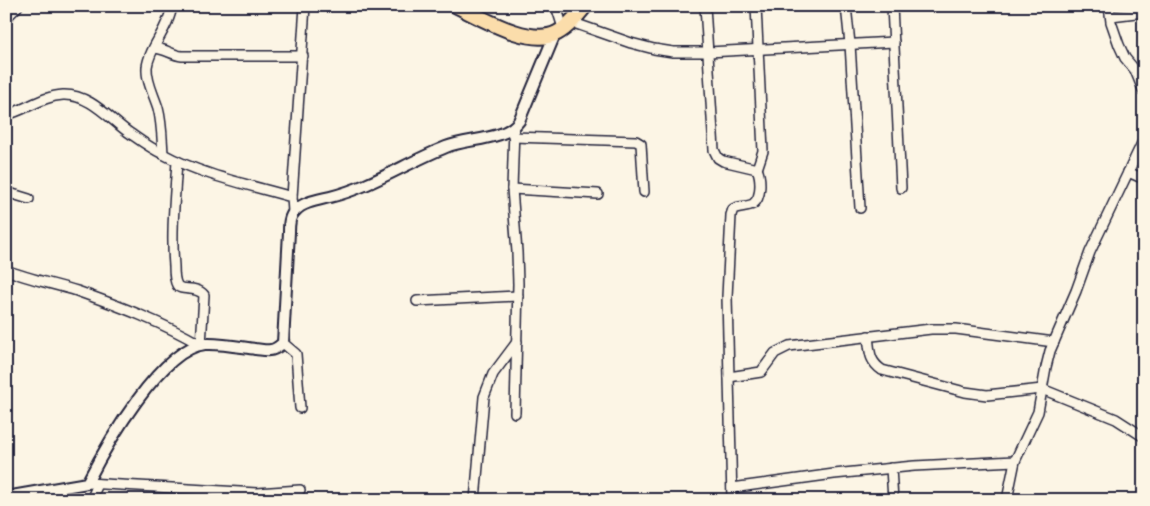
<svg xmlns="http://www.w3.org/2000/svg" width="1150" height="506" font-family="Sriracha,sans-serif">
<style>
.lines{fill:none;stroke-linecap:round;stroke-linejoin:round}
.minor-casing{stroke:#22223b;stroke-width:12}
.tertiary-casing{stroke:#22223b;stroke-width:14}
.trunk-casing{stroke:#22223b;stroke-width:18}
.minor{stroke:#fcf5e5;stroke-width:9}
.tertiary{stroke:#fcf5e5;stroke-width:10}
.trunk{stroke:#fbddab;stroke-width:14}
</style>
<rect width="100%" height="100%" fill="#fcf5e5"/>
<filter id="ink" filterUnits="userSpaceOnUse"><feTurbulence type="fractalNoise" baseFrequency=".02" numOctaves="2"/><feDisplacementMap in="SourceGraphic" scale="10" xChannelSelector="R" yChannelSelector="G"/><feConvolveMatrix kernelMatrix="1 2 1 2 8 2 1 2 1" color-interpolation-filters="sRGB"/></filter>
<g filter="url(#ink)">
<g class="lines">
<!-- minor casing -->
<g class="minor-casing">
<g id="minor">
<polyline points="556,6 563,28"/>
<path d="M705,6l9,144 4,8 5,3 34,8c4,8 5,29 -4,35 -6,3 -14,2 -20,5l-2,6 -4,82 5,203"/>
<polyline points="756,6 763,151 757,169"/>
<polyline points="846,6 850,44 860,208"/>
<polyline points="892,6 901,188"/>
<polyline points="1109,6 1111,22 1119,45 1125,58 1135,70 1144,92"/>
<polyline points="1111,16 1144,12"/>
<polyline points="6,18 18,6"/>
<polyline points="571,22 631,43 654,49 673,52 708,52 894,42"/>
<path d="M155,48c11,1 17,7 27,8h121"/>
<path d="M6,115c19,-5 37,-19 57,-20 28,-1 47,25 68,39 10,7 21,15 32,20 38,21 87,31 129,43l1,15"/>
<polyline points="514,129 512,189 517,252 518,284 515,413"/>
<polyline points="513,137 636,141 641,144 644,192"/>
<path d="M163,154c-1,-15 -1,-31 -5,-46 -4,-13 -12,-27 -11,-41 2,-19 22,-39 25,-61"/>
<polyline points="1128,172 1144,179"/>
<polyline points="512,189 598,194"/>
<polyline points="6,192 29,199"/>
<polyline points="292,197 305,6"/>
<path d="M6,270c23,9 48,14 71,21 42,15 85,31 124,54l3,-50c-8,-10 -23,-3 -27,-10 -3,-5 -3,-14 -3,-19 -3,-35 1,-70 3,-105"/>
<polyline points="417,301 518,296"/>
<path d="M868,336c2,16 1,25 14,34l83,22 22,3 55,-6 74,30 28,18"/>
<polyline points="283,343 296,354 300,408"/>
<polyline points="729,377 761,372 775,353 789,346 931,329 956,329 1054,342"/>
<polyline points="891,468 893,500"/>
<polyline points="87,483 257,493 300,490"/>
<polyline points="732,488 834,474 914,466 1015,461"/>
<polyline points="91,500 98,484"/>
<polyline points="475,500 484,397 493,374 517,342"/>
<polyline points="1007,500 1015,461 1038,412 1046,367 1050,351 1076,291 1090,252 1144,139"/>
</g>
</g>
<!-- tertiary casing -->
<g class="tertiary-casing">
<path id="tertiary" d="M6,497l81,-14c19,-37 74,-135 118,-139 15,-1 35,3 50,5 4,0 11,2 15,1 5,0 9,-4 13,-7l6,-111c0,-7 0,-16 6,-21 8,-9 23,-11 35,-14 41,-10 76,-34 116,-50 22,-9 59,-6 73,-26l36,-87"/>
</g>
<!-- trunk casing -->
<g class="trunk-casing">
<path id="trunk" d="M457,6c25,12 73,41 100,27 11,-6 20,-17 28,-27"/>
</g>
<!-- minor -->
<use href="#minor" class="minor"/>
<!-- tertiary -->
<use href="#tertiary" class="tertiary"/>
<!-- trunk -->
<use href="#trunk" class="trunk"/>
</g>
</g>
<!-- margin -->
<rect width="1150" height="506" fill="none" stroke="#fcf5e5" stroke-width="25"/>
<rect x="12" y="12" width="1125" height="481" fill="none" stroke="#22223b" stroke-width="2" filter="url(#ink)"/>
</svg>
